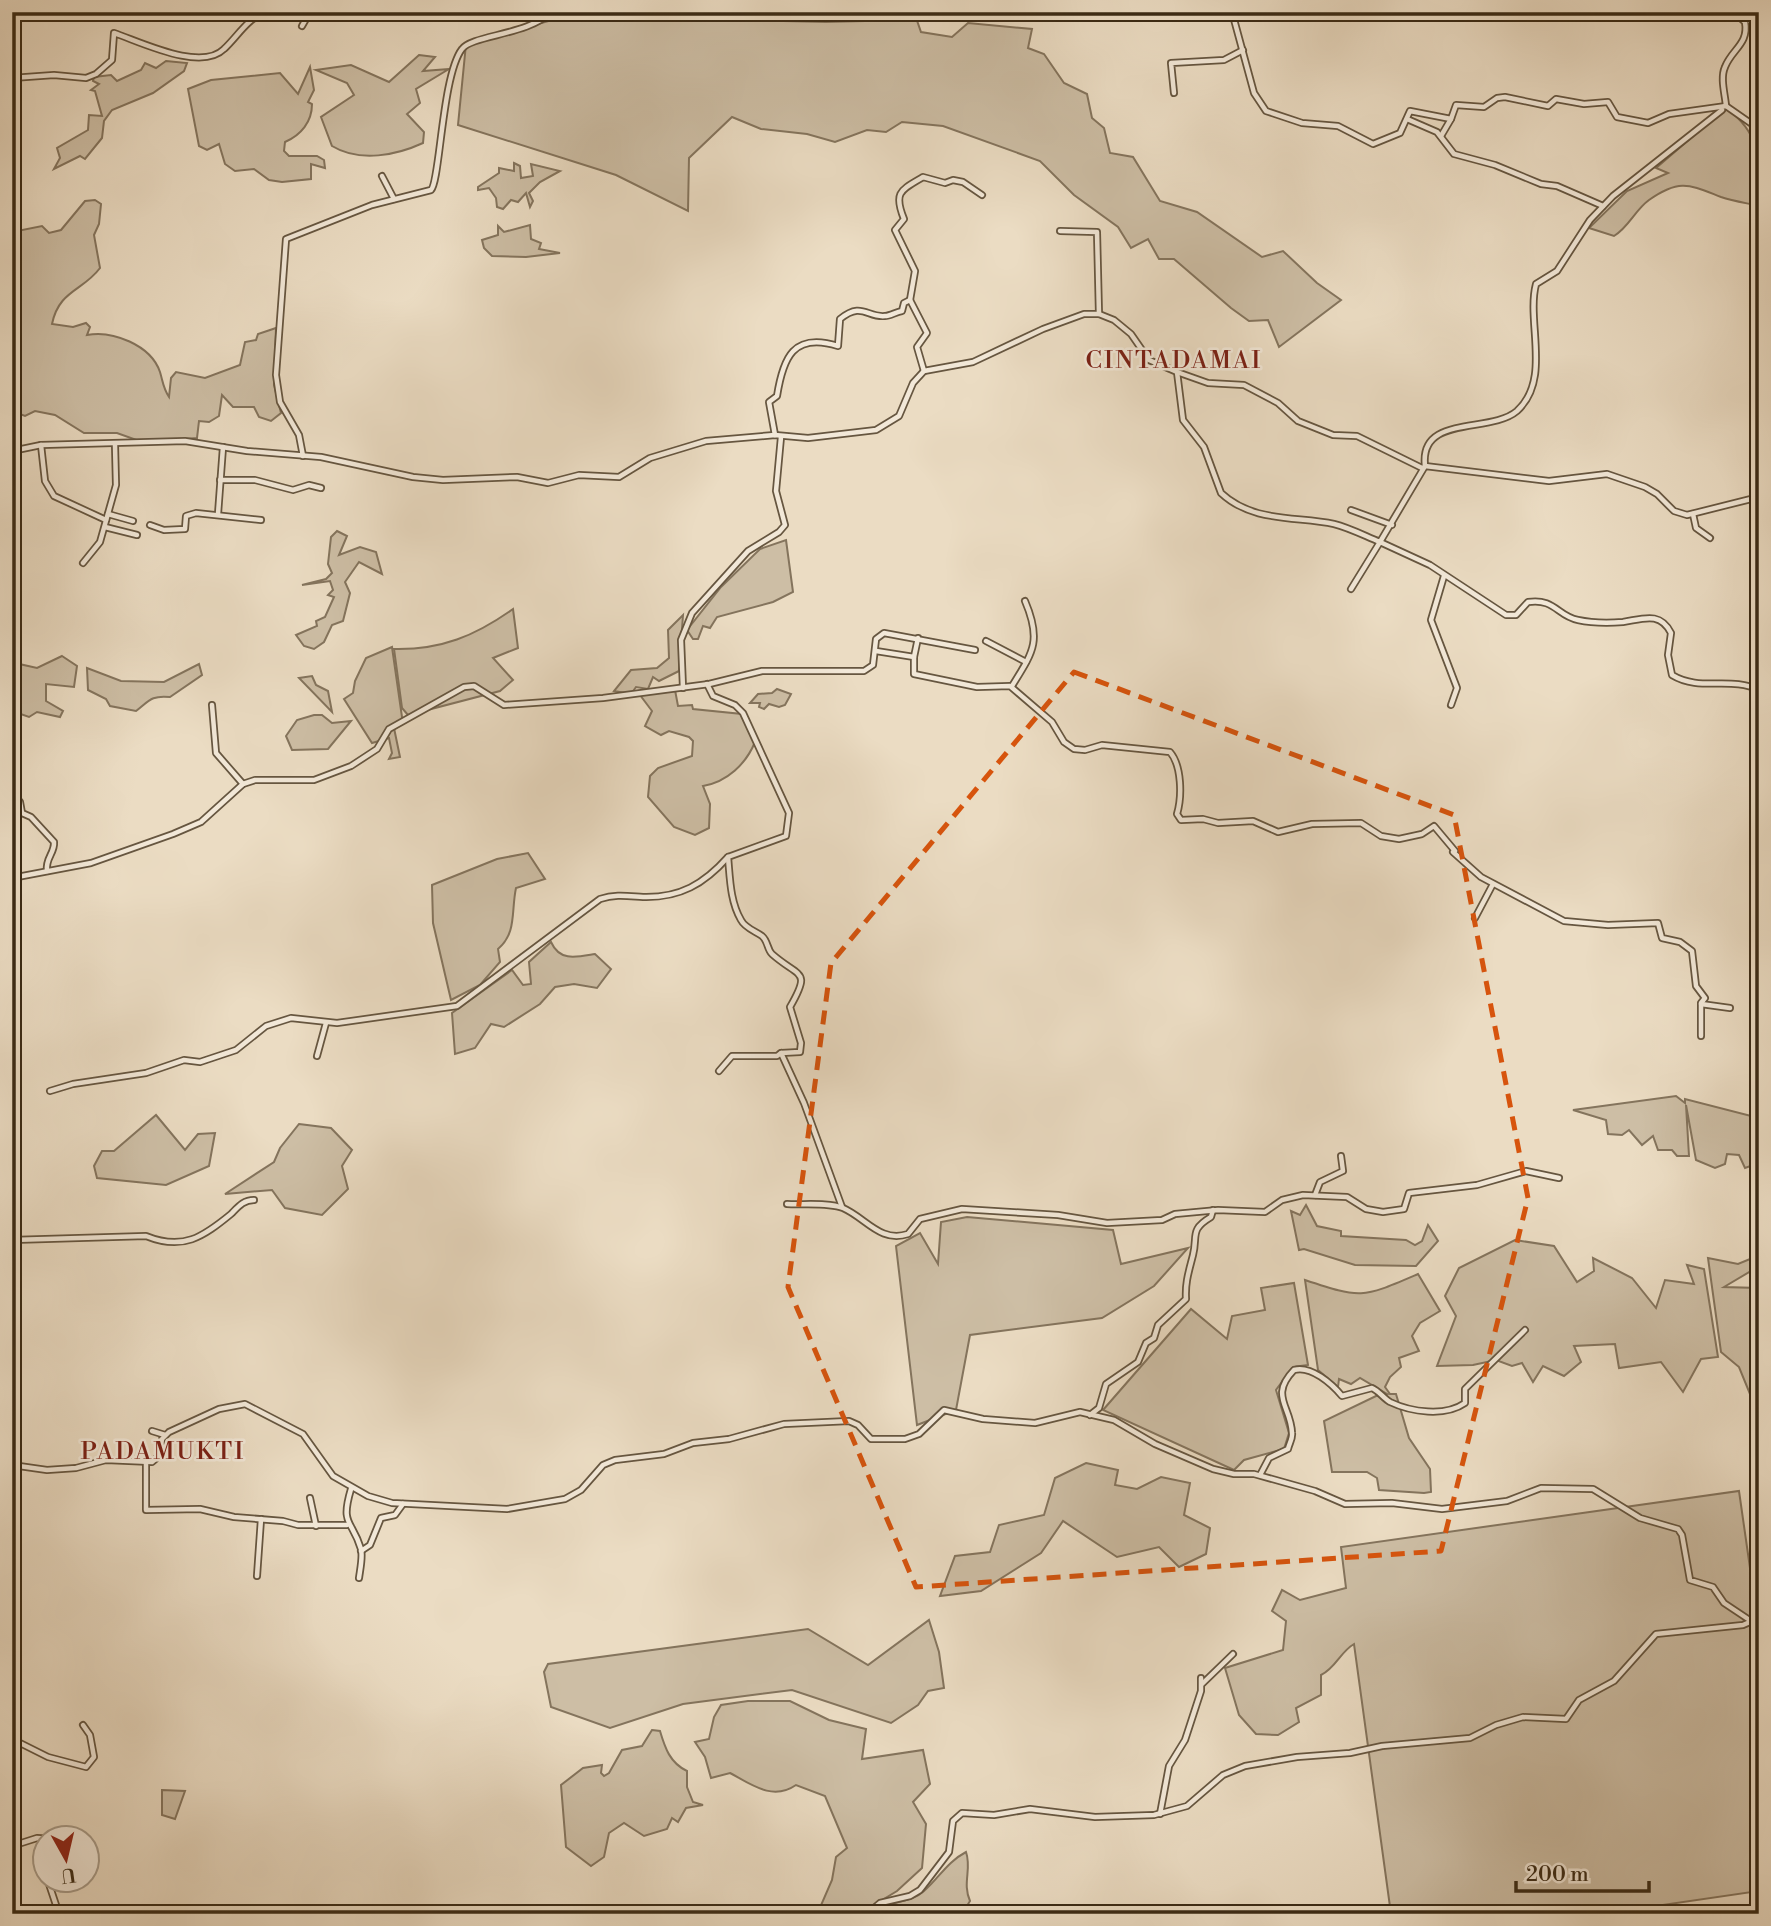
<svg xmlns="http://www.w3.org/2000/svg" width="1771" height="1926" font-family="'Libre Bodoni',serif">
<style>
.green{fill:#cdbea5;stroke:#84745d;stroke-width:2}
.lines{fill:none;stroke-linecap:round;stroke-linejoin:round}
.street-casing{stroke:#665640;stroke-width:8}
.street{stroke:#f2e8d8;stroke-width:4.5}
.marked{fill:none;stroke:#d7540d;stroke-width:5;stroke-dasharray:14 9;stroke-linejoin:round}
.labels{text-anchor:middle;stroke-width:5;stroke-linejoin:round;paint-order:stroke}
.quarter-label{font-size:24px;letter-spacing:2px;fill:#7a1f14;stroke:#f2e8d8}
</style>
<rect width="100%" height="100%" fill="#ebdcc3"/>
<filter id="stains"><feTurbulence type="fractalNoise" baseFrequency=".00286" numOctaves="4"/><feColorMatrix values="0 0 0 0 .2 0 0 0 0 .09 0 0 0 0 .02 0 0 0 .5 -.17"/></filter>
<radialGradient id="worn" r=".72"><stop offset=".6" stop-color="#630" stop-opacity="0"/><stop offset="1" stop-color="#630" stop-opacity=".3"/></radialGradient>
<!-- green -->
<g class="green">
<polygon points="581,12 724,12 747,20 826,22 865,21 914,12 921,32 952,37 968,23 1032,29 1028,48 1044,54 1064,83 1087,94 1092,118 1104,128 1110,153 1133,157 1160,201 1197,212 1262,257 1283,251 1317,283 1341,300 1279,347 1268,320 1249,321 1231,308 1174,259 1159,259 1148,239 1131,248 1118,227 1074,195 1040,161 943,126 902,122 886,132 867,130 835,142 807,134 761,129 732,117 689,158 688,211 616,175 458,125 466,44"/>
<path d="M419,55l16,2 -12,14 26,-2 -33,20 4,14 -13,11 17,18 -1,11c-26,12 -63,20 -91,3l-11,-29 33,-22 -7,-12 -31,-13 35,-5 38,17z"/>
<polygon points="166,61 187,63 184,71 153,93 112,110 104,121 102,138 85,159 80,156 54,169 60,158 57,148 88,130 89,115 102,116 95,91 91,90 99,84 93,81 94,77 111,75 117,81 141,70 145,63 156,68"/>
<path d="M310,67l4,23 -6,12 4,2c0,18 -11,31 -27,38l-1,9 5,5h28l7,4 1,8 -14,-4v15l-29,3 -13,-2 -15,-11 -19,2 -10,-7 -6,-20 -12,6 -8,-4 -11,-57 23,-9 69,-7 18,21z"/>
<path d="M1726,108c38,28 33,55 33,98 -13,-3 -26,-5 -38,-9 -31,-12 -41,-19 -72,3 -14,10 -20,27 -35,36l-25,-8 38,-37 41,-18 -12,-5z"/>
<polygon points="514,163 520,166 521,178 533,176 531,164 560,171 540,182 529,193 533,201 530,207 526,193 518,202 511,200 503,209 497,207 496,198 489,188 478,190 478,187 499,173 499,168 514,171"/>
<path d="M95,200l6,4 -2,20 -5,11 6,33c-17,23 -41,22 -48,56l21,3 13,-4 4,4 -3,8c25,-5 64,10 73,37 3,10 3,16 9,25l2,-19 5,-6 29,6 35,-13 5,-23 11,-2 2,-6 18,-6 -2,57 7,28 -10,8 -12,-4 -5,-10h-21l-11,-12 -3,21 -10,6 -10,-1 -2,17 -55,4 -25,-9h-33l-29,-18 -20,-4 -10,5 -13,-5v-179l30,-6 7,7 12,-3 24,-29z"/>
<polygon points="530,225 531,239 541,243 539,249 560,253 526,257 492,256 484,248 482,240 498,235 498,226 504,232"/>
<polygon points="337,531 347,536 339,555 360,547 376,552 382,574 359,562 345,582 350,593 343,621 332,625 324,642 314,649 304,646 296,635 317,626 316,621 325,617 334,597 328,595 333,590 330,581 302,585 326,579 332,573 328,564 331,537"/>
<polygon points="786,540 793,592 773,602 717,617 710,628 703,626 698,639 693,639 687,630 721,587 760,549"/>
<path d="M513,609l5,39 -25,10 20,22 -13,11 -92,24 -6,-7 -8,-59c47,1 81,-13 119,-40z"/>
<polygon points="683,615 679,671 659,681 653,677 648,689 636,687 631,694 614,691 631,670 657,668 669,658 668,630"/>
<polygon points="392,647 403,724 394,728 400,757 389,759 392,753 389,738 372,743 344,699 353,693 355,681 366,658"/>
<polygon points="62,656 77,666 74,687 46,684 46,701 63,711 60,717 37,712 29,717 12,711 12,658 15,663 37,668"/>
<path d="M199,664l3,11 -32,22c-19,-2 -21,4 -34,14l-26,-5 -4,-7 -18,-9 -1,-22 34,13 43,1z"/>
<polygon points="312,676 316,685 328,691 332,712 299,678"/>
<polygon points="777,689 791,694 785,705 779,707 769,704 764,709 759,707 760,703 750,703 758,694 772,693"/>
<path d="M675,690l3,16 14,-1 1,4 49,5 13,28c-9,22 -28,40 -52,44l7,18 -1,24 -14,7 -21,-8 -26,-30 2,-21 8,-8 34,-12 1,-15 -4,-4 -20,-6 -8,4 -16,-9 7,-15 -12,-16z"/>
<polygon points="314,715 322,715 332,723 351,721 328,749 292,750 286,736 297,720"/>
<path d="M528,853l17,26 -29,9c-5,23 1,45 -18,61l2,13 -20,23 -29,15 -18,-77 -1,-38 65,-26z"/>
<path d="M551,942c9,20 26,15 44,12l16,15 -14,19 -23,-4 -19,3 -15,17 -36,23 -13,-3 -16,24 -20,6 -3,-41 60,-43 11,15 8,-1 -2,-22z"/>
<polygon points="1676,1096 1685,1103 1685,1099 1759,1118 1759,1163 1745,1168 1739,1155 1727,1154 1725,1164 1715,1168 1696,1160 1686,1105 1689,1156 1677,1156 1672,1150 1658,1150 1653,1136 1642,1145 1629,1130 1622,1135 1608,1134 1606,1120 1573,1110"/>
<polygon points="156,1115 185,1150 198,1134 215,1133 209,1166 166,1185 97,1178 94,1166 102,1151 114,1151"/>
<polygon points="299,1124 331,1128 352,1150 342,1166 348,1189 322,1215 285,1208 272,1190 225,1194 274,1162 280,1148"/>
<polygon points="1306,1205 1317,1226 1341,1231 1341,1236 1406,1240 1415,1245 1422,1241 1428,1225 1438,1241 1416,1266 1355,1265 1304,1249 1299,1250 1291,1211 1300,1215"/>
<polygon points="967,1217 1113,1230 1121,1264 1188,1248 1154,1286 1102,1318 970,1335 956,1410 917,1425 896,1246 920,1233 938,1264 941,1222"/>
<polygon points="1515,1240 1554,1246 1577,1282 1594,1271 1593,1258 1632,1278 1656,1308 1665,1280 1694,1284 1687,1265 1704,1269 1718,1357 1701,1359 1683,1392 1661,1362 1619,1368 1615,1344 1574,1346 1581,1362 1564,1376 1543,1366 1533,1382 1522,1363 1512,1366 1496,1360 1473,1365 1437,1366 1456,1316 1445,1296 1459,1268"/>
<polygon points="1755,1257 1756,1268 1724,1287 1759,1288 1759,1416 1739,1367 1721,1352 1708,1258 1738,1264"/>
<path d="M1418,1274l22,37 -20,12 -8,13 7,15 -20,7 2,9 -11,10 -5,10 5,7h6l13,44 21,31 1,23 -7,1 -45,-3 -2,-12 -10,-6h-35l-8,-51 52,-25 11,-2 -27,-16 -9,6 -12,-5 -1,8 -20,-17 -13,-90c57,19 57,18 113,-6z"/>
<polygon points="1294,1283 1308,1365 1293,1367 1276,1390 1289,1433 1284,1449 1244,1460 1234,1470 1103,1410 1191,1309 1227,1339 1232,1316 1265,1310 1261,1288"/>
<polygon points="1086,1463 1118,1470 1115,1485 1137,1489 1161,1477 1190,1483 1184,1515 1210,1528 1206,1554 1179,1567 1159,1547 1117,1557 1063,1521 1041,1553 981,1591 940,1596 955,1556 990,1552 999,1525 1044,1515 1055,1478"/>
<path d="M1739,1491l20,140v260l-158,23h-210l-37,-270c-14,8 -18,24 -33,31v20l-25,13 3,14 -21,13 -22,-1 -17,-19 -14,-47 58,-18 3,-29 -14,-10 10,-21 18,10 46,-12 -5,-41z"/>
<polygon points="929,1620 939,1652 944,1688 928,1691 918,1705 891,1723 792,1690 683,1704 610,1728 551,1707 544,1672 548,1664 808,1629 868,1665"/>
<path d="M748,1701h42l39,19 37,9 -4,30 61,-9 7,34 -17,18 13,22 -4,44 -25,23 -38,23h-103l22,-9 41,5 13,-30 4,-23 11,-9 -22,-52 -29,-11c-23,16 -44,0 -66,-12l-19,5 -6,-21 -10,-15 14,-3 5,-22 7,-12z"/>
<path d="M652,1730l8,1c5,17 10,32 27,40v16l6,15 10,3 -17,3 -8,14 -6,-4 -5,11 -23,7 -20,-13 -15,10 -5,24 -13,9 -25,-19 -5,-62 22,-17 19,-3 -1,8 3,3 5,-3 13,-23 20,-4z"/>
<polygon points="162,1790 185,1791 175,1819 162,1815"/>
<path d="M966,1852c6,17 -4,31 4,49l-8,13h-73l-7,-6c14,-8 30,-6 42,-17 15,-13 23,-29 42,-39z"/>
</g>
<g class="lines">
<!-- street casing -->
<g class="street-casing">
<g id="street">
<polyline points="312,12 324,12"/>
<polyline points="1232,12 1254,93 1266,111 1302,123 1338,126 1373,144 1400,133 1410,111 1451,119 1456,105 1484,107 1497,98 1505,97 1548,106 1556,99 1584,104 1608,102 1617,117 1648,123 1669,114 1726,106 1759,129"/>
<polyline points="1743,18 1759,24"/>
<polyline points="302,26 310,12"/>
<path d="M12,78l42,-3 32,3 10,-4 16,-14 2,-27c27,9 87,39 110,16 14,-13 22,-29 41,-37"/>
<polyline points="1174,93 1171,63 1224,60 1243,50"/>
<path d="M1726,106c-1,-12 -6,-28 -1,-39 7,-18 24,-23 20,-45l-12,-10"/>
<polyline points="1407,119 1437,132 1454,154 1495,165 1541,184 1557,186 1603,206"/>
<polyline points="1441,136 1451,119"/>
<polyline points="382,176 394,199"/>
<polyline points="1060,231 1097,232 1099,314"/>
<path d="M910,300l5,-29 -20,-41 9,-11c-11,-27 -3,-29 19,-42l22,6 8,-3 10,2 19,13"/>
<polyline points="1177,372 1208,383 1244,385 1278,403 1298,421 1333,435 1357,436 1422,468"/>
<path d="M775,435l-6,-33 8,-6c6,-38 16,-64 61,-50l2,-27c22,-18 27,-1 45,-3 5,0 11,-4 17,-5l2,-8 6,-3 17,33 -10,14 7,24"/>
<polyline points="41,445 45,481 54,496 106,520"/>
<path d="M12,451l29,-6 144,-4 62,10 74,6 92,20 30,3 74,-3 31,6 31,-8 40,2 31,-19 56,-17 69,-6 33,3 68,-8 23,-14 14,-33 11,-12 49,-9 70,-33 41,-15h15l15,6 17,14 18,26 28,12 6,48 21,27 17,46c32,30 76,23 113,31 16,4 31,12 46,18l45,-76 124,15 58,-7 38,13 12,7 17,17 13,4 72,-18"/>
<path d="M303,456l-4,-21 -19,-33 -4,-27 10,-136 86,-34 59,-15c9,-8 11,-115 31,-141 10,-14 67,-14 89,-37"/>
<path d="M1425,466c-6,-52 65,-32 92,-55 35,-32 9,-89 19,-127l21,-13 33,-51 23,-24 109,-86"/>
<polyline points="220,480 255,480 293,490 309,485 321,488"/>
<polyline points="1351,510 1392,525"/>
<polyline points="108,514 133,521"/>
<polyline points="218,514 223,447"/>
<polyline points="1693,514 1696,528 1710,538"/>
<polyline points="150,525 164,530 185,529 186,516 196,513 261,520"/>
<polyline points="105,527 137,535"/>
<polyline points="83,563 100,542 116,485 115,445"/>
<polyline points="1444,576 1431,620 1457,688 1451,705"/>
<path d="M1351,589l29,-47 50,23 76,50h10l12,-13c27,-4 29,14 50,18 14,3 31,3 45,2 20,-3 37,-11 48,11l-3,22 4,20c28,17 59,1 87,15"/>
<polyline points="986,641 1026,662"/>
<path d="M876,651l38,6v17l63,13 33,-1 42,36 12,20 10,7 11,1 17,-5 68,7c12,14 12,45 7,62l4,6 22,-1 15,4 35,-2 25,11 34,-8 49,-1 20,13 18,3 23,-5 12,-8 21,25"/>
<polyline points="914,657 918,638"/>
<path d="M707,684l6,12 22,9 8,8 46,100 -3,23 -58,21c2,21 2,44 13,63 4,8 14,11 21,16 6,5 5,13 10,18 27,24 40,15 18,53l11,36 -1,9 -19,1 -4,3h-45l-13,15"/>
<path d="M1012,686c21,-34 30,-45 13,-85"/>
<polyline points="683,688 681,640 692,613 748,551 779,532 785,525 776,491 781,437"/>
<polyline points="212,705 216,753 243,784"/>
<path d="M12,793l8,9 2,11 9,4 23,25c1,11 -9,16 -7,29"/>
<polyline points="1453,852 1481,877 1564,921 1608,925 1658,923 1662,938 1680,942 1692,951 1696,986 1705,998 1701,1003 1701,1036"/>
<polyline points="12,878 91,863 173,834 201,822 243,784 255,780 314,780 351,766 377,749 389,729 464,687 474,686 504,705 603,698 709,684 762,671 864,671 873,665 876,639 884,633 975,650"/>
<polyline points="1475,918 1493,884"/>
<polyline points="1701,1004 1730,1008"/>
<polyline points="781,1053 804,1103 842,1207"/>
<polyline points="317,1056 326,1023"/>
<path d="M50,1091l23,-7 73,-11 38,-13 16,2 36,-12 30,-24 25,-8 46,5 120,-17 143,-107c15,-5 27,-3 43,-2 37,1 61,-13 85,-40"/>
<polyline points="1315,1195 1320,1182 1343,1171 1341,1156"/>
<path d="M787,1204c16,1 41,-2 56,4 23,10 37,35 65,26l12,-15 42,-10 96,6 49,8 55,-3 13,-6 43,-4 47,2 17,-12 21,-5 44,2 19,12 17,3 21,-3 5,-16 68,-8 49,-14 33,7"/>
<path d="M12,1240l134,-4c37,15 57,1 85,-22 7,-7 12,-14 23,-14"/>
<path d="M1090,1415l9,-7 7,-24 32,-22 8,-19 8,-5 4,-13 28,-26c-1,-17 3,-28 7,-44 5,-19 -4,-25 18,-38l2,-7"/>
<polyline points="152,1431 165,1435"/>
<polyline points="146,1462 146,1510 200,1509 234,1517 283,1521 298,1525 347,1525"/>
<polyline points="12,1465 47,1470 76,1468 106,1460 152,1462 159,1456 162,1439 169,1432 219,1409 245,1404 303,1434 333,1476 368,1496 392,1503 507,1509 565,1499 581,1490 603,1465 615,1460 664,1454 693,1443 729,1439 784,1424 849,1421 858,1425 871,1439 905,1439 919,1434 944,1410 983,1419 1035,1423 1080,1412 1114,1420 1155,1444 1213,1469 1234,1474 1254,1474 1315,1491 1345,1504 1392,1503 1442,1509 1507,1501 1541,1488 1593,1489 1640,1518 1678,1529 1682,1535 1690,1580 1713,1587 1724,1603 1751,1621"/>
<path d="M1260,1475l9,-17 19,-9c1,-5 5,-11 4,-16 -1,-27 -23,-37 2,-63 17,-5 38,14 48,26l30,-8c7,3 11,10 18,14 21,10 55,15 75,1v-14l60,-59"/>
<path d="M351,1489c-11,37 1,30 10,60 2,8 -1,21 -2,29"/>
<polyline points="310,1498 316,1526"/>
<polyline points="361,1551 370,1545 381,1518 395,1515 403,1504"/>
<polyline points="257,1576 261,1519"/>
<polyline points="1202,1684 1233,1654"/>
<polyline points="12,1739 48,1757 86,1767 94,1757 90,1735 83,1725"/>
<polyline points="1160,1814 1169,1766 1185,1740 1201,1691 1201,1678"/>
<polyline points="12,1846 37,1838 53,1839"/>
<polyline points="48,1881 59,1914"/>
<polyline points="867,1914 880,1903 910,1896 920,1890 949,1852 953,1821 962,1813 994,1815 1030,1809 1095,1817 1154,1815 1187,1806 1223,1775 1245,1766 1297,1757 1350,1753 1382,1746 1470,1738 1496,1725 1523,1717 1566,1719 1579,1700 1614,1681 1656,1634 1743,1625 1759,1618"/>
</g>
</g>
<!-- street -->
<use href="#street" class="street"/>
</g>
<!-- marked area -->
<path class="marked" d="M1074,672l380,143 74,383 -87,353 -525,36 -128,-300 43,-324z"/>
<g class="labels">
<!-- quarter labels -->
<g class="quarter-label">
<text x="1174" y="368">CINTADAMAI</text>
<text x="163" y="1459">PADAMUKTI</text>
</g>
</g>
<!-- margin -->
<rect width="1771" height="1926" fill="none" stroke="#ebdcc3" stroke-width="42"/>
<rect x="14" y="14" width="1743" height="1898" fill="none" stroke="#3a2a15" stroke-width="3.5"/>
<rect x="21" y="21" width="1729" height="1884" fill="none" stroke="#3a2a15" stroke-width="2"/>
<!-- north arrow -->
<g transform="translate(66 1859) rotate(172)"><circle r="33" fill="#f2e8d8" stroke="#a89c8a" stroke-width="2"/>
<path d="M0-5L12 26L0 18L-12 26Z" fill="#8f2418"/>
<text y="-10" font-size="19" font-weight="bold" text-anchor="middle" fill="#3a2a15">U</text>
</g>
<!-- scale -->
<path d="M1516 1881v10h133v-10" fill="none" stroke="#3a2a15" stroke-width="3.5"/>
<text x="1526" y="1881" font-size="21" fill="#3a2a15" stroke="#f2e8d8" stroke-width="5" paint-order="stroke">200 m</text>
<rect width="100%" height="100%" filter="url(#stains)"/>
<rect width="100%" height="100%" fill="url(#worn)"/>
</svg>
